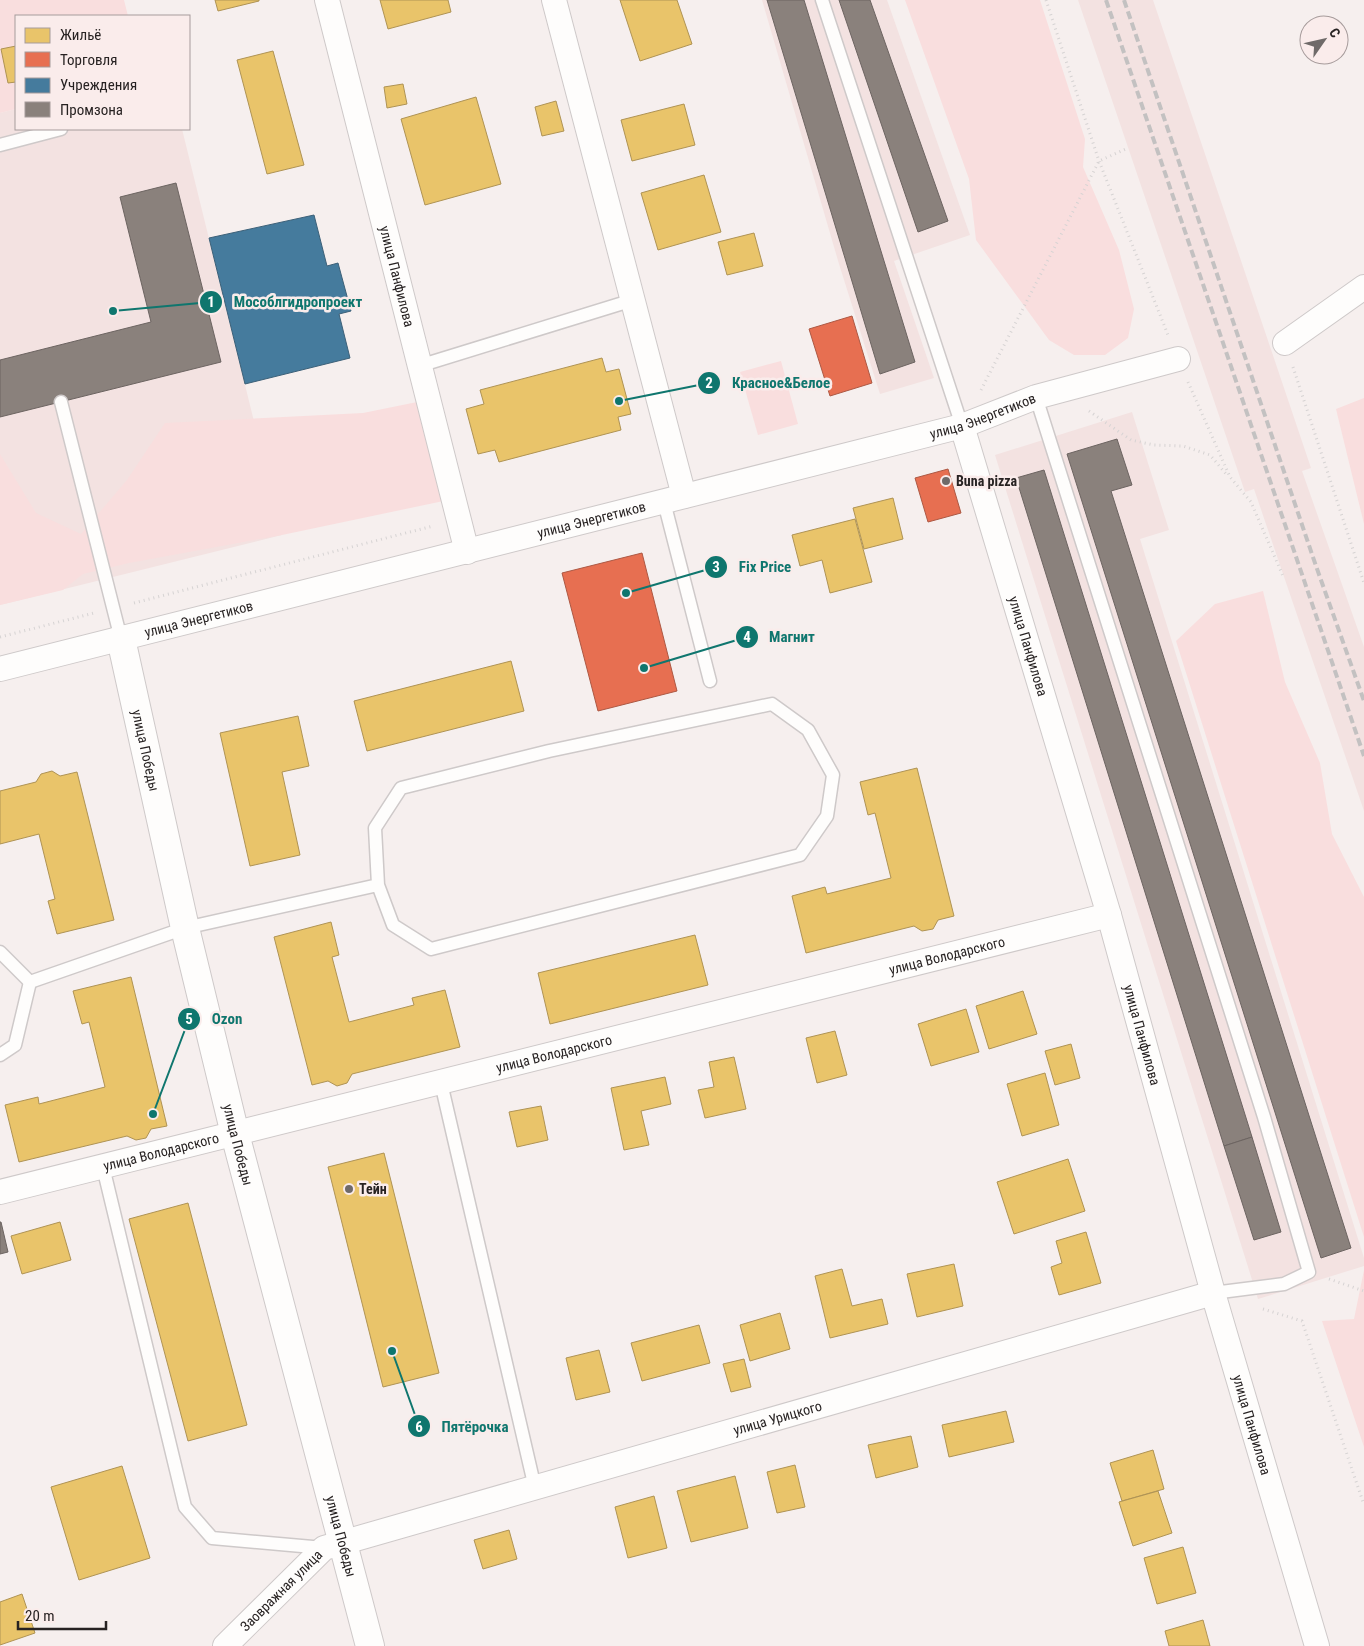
<svg xmlns="http://www.w3.org/2000/svg" width="1364" height="1646" font-family="'Roboto Condensed',sans-serif">
<style>
.built{fill:#f3e2e1}
.green{fill:#f9dede}
.homes{fill:#e9c46a;stroke:#af9354}
.shops{fill:#e76f51;stroke:#ad5843}
.public{fill:#457b9d;stroke:#3c6078}
.industry{fill:#8a817c;stroke:#6c6461}
.lines{fill:none;stroke-linecap:round;stroke-linejoin:round}
.lane-casing{stroke:#cec9c9;stroke-width:15}
.street-casing{stroke:#cec9c9;stroke-width:26}
.secondary-casing{stroke:#cec9c9;stroke-width:30}
.path{stroke:#d6d3d3;stroke-width:3;stroke-dasharray:1 4;stroke-linecap:butt}
.lane{stroke:#fefdfc;stroke-width:12}
.street{stroke:#fefdfc;stroke-width:24}
.secondary{stroke:#fefdfc;stroke-width:28}
.rail{stroke:#c3c1c1;stroke-width:4;stroke-dasharray:8 4;stroke-linecap:butt}
.poi-dot{fill:#6f6a69;stroke:#faeceb;stroke-width:2}
.labels{text-anchor:middle;stroke-width:5;stroke-linejoin:round;paint-order:stroke}
.street-label{font-size:14px;fill:#272222;stroke:#faeceb}
.poi-label{font-size:14px;font-weight:bold;fill:#272222;stroke:#faeceb;text-anchor:start}
.leader{fill:none;stroke:#0f766e;stroke-width:2}
.callout-dot{fill:#0f766e;stroke:#faeceb;stroke-width:2}
.mark-label{font-size:15px;text-anchor:middle;font-weight:bold;fill:#fff}
.callout-label{font-size:15px;text-anchor:middle;font-weight:bold;fill:#0f766e;stroke:#faeceb;stroke-width:5;stroke-linejoin:round;paint-order:stroke}
</style>
<rect width="100%" height="100%" fill="#f6efee"/>
<!-- built -->
<g class="built">
<polygon points="762,0 887,0 970,235 894,261 934,378 880,394 839,264"/>
<polygon points="1078,0 1153,0 1311,468 1302,471 1364,647 1364,811 1254,489 1245,492"/>
<polygon points="16,109 16,129 182,129 282,535 0,605 0,113"/>
<polygon points="1132,412 1169,530 1140,539 1364,1258 1364,1266 1258,1299 995,455"/>
</g>
<!-- green -->
<g class="green">
<polygon points="0,0 124,0 128,16 16,16 16,109 0,113"/>
<polygon points="905,0 1040,0 1085,139 1083,167 1119,250 1134,309 1128,338 1105,355 1074,355 1049,340 976,240 969,179"/>
<polygon points="781,361 798,424 758,435 740,372"/>
<polygon points="1364,398 1364,524 1336,409"/>
<polygon points="427,400 453,499 282,535 129,563 83,574 63,590 0,605 0,454 36,513 81,534 127,480 165,423 363,413"/>
<polygon points="1263,591 1285,682 1320,763 1332,834 1364,897 1364,1237 1176,641 1215,604"/>
<polygon points="1364,1270 1364,1447 1322,1321 1354,1319"/>
</g>
<!-- homes -->
<g class="homes">
<polygon points="215,0 259,0 259,1 218,11"/>
<polygon points="380,0 448,0 451,12 388,29"/>
<polygon points="620,0 677,0 692,44 640,61"/>
<polygon points="16,46 16,82 8,83 1,49"/>
<polygon points="273,51 304,165 267,174 237,60"/>
<polygon points="403,84 407,104 387,108 384,87"/>
<polygon points="476,97 501,184 425,205 401,119"/>
<polygon points="556,101 564,131 542,136 535,107"/>
<polygon points="684,104 695,145 632,161 621,120"/>
<polygon points="704,175 721,232 658,250 641,193"/>
<polygon points="754,233 763,266 727,275 718,242"/>
<polygon points="602,358 606,372 619,369 631,414 618,417 621,430 499,462 495,450 478,454 466,409 484,404 480,390"/>
<polygon points="893,498 903,539 864,549 853,508"/>
<polygon points="855,519 872,582 830,593 822,560 800,566 792,535"/>
<polygon points="511,661 524,711 367,751 354,701"/>
<polygon points="298,716 309,766 282,772 300,855 250,866 220,733"/>
<polygon points="917,768 954,916 938,920 933,929 922,931 914,926 806,953 792,896 825,887 827,894 891,878 875,813 868,815 860,782"/>
<polygon points="52,771 60,776 77,772 114,920 57,934 48,901 55,899 39,834 0,844 0,791 36,782 41,774"/>
<polygon points="331,922 339,955 332,957 349,1022 414,1005 412,998 445,990 460,1047 352,1074 347,1083 337,1086 328,1081 312,1085 274,937"/>
<polygon points="695,935 708,985 550,1024 538,973"/>
<polygon points="131,977 167,1126 151,1129 146,1138 136,1140 127,1136 19,1162 5,1105 38,1097 39,1104 105,1087 89,1022 82,1024 73,991"/>
<polygon points="1023,991 1037,1034 989,1049 976,1006"/>
<polygon points="966,1009 979,1052 931,1066 918,1024"/>
<polygon points="835,1031 847,1075 817,1083 806,1038"/>
<polygon points="1071,1044 1080,1078 1055,1085 1045,1051"/>
<polygon points="734,1057 746,1109 705,1118 698,1090 714,1087 709,1062"/>
<polygon points="1045,1073 1059,1125 1022,1136 1007,1084"/>
<polygon points="665,1077 671,1104 641,1111 649,1145 624,1150 611,1088"/>
<polygon points="541,1106 548,1140 517,1147 509,1112"/>
<polygon points="384,1153 439,1373 383,1387 328,1167"/>
<polygon points="1068,1159 1085,1211 1014,1234 997,1182"/>
<polygon points="188,1203 247,1425 188,1441 129,1219"/>
<polygon points="60,1222 71,1260 22,1274 11,1236"/>
<polygon points="1086,1232 1101,1283 1059,1295 1051,1267 1062,1263 1056,1241"/>
<polygon points="954,1264 963,1306 917,1317 907,1274"/>
<polygon points="842,1269 852,1306 882,1299 888,1324 830,1338 815,1276"/>
<polygon points="780,1313 790,1349 750,1361 740,1325"/>
<polygon points="699,1325 710,1363 642,1381 631,1343"/>
<polygon points="599,1350 610,1392 576,1400 566,1358"/>
<polygon points="744,1359 751,1387 731,1392 723,1364"/>
<polygon points="1006,1411 1014,1442 949,1457 942,1425"/>
<polygon points="911,1436 918,1467 876,1478 868,1445"/>
<polygon points="1153,1450 1164,1489 1122,1501 1110,1463"/>
<polygon points="795,1465 805,1507 777,1513 767,1472"/>
<polygon points="122,1466 150,1558 79,1580 51,1487"/>
<polygon points="735,1476 748,1528 691,1542 677,1491"/>
<polygon points="1158,1491 1172,1533 1133,1546 1119,1502"/>
<polygon points="654,1496 667,1548 628,1558 615,1507"/>
<polygon points="509,1530 517,1559 483,1569 474,1540"/>
<polygon points="1183,1547 1196,1593 1157,1604 1144,1558"/>
<polygon points="22,1594 35,1633 0,1645 0,1602"/>
<polygon points="1203,1620 1210,1646 1169,1646 1165,1631"/>
</g>
<!-- shops -->
<g class="shops">
<polygon points="852,316 872,383 830,396 809,329"/>
<polygon points="948,469 961,513 928,522 915,478"/>
<polygon points="642,553 677,691 598,711 562,573"/>
</g>
<!-- public -->
<polygon class="public" points="314,215 327,266 338,263 351,311 339,314 350,358 245,384 209,238"/>
<!-- industry -->
<g class="industry">
<polygon points="767,0 804,0 915,362 880,374"/>
<polygon points="839,0 870,0 948,221 918,232"/>
<polygon points="176,183 221,362 0,417 0,360 151,322 120,197"/>
<polygon points="1117,439 1132,485 1111,491 1351,1248 1321,1258 1067,454"/>
<polygon points="1044,470 1252,1137 1224,1146 1016,478"/>
<polygon points="1252,1137 1281,1232 1254,1240 1224,1146"/>
<polygon points="1,1222 8,1252 0,1254 0,1222"/>
</g>
<g class="lines">
<!-- lane casing -->
<g class="lane-casing">
<g id="lane">
<polyline points="822,0 962,426"/>
<polyline points="0,145 61,129"/>
<polyline points="419,366 633,300"/>
<polyline points="1036,397 1264,1117 1309,1272 1284,1284 1213,1293"/>
<polyline points="61,402 121,639"/>
<polyline points="664,502 710,681"/>
<polyline points="0,952 30,982 185,928 378,885 393,925 431,949 800,855 827,816 833,775 808,730 772,704 549,751 401,788 375,828 378,885"/>
<polyline points="0,1055 15,1045 30,982"/>
<polyline points="441,1083 535,1488"/>
<polyline points="103,1167 185,1507 212,1538 324,1548"/>
</g>
</g>
<!-- street casing -->
<g class="street-casing">
<g id="street">
<path id="s1" d="M327,0l140,552"/>
<polyline points="554,0 684,496"/>
<polyline points="1285,343 1364,287"/>
<path id="s2" d="M962,426l147,489 104,378 104,353"/>
<path id="s3" d="M0,669l962,-243 74,-29 142,-38"/>
<path id="s4" d="M0,1192l1109,-277"/>
<path id="s5" d="M225,1646l99,-98 889,-255"/>
</g>
</g>
<!-- secondary casing -->
<g class="secondary-casing">
<g id="secondary">
<path id="s6" d="M121,639l64,289 50,206 135,512"/>
</g>
</g>
<!-- path -->
<g class="path">
<polyline points="1046,0 1099,161 1168,335"/>
<polyline points="1293,367 1364,583"/>
<polyline points="1188,382 1230,477 1251,502 1283,576"/>
<polyline points="981,390 1099,161 1128,148"/>
<polyline points="1089,411 1131,440 1154,445 1183,446 1210,455 1227,475"/>
<polyline points="134,603 433,526"/>
<polyline points="0,637 94,613"/>
<polyline points="1329,1279 1364,1291"/>
<polyline points="1263,1309 1302,1321 1364,1505"/>
</g>
<!-- lane -->
<use href="#lane" class="lane"/>
<!-- street -->
<use href="#street" class="street"/>
<!-- secondary -->
<use href="#secondary" class="secondary"/>
<!-- rail -->
<g class="rail">
<polyline points="1106,0 1364,756"/>
<polyline points="1124,0 1316,566 1364,701"/>
</g>
</g>
<!-- markers -->
<g class="poi-dot">
<circle cx="946" cy="481" r="5"/>
<circle cx="349" cy="1189" r="5"/>
</g>
<g class="labels">
<!-- street labels -->
<g class="street-label">
<text dy="5" stroke="none"><textPath href="#s1" startOffset="285">улица Панфилова</textPath></text>
<text dy="5" stroke="none"><textPath href="#s3" startOffset="1015">улица Энергетиков</textPath></text>
<text dy="5" stroke="none"><textPath href="#s3" startOffset="610">улица Энергетиков</textPath></text>
<text dy="5" stroke="none"><textPath href="#s3" startOffset="205">улица Энергетиков</textPath></text>
<text dy="5" stroke="none"><textPath href="#s2" startOffset="230">улица Панфилова</textPath></text>
<text dy="5" stroke="none"><textPath href="#s6" startOffset="114">улица Победы</textPath></text>
<text dy="5" stroke="none"><textPath href="#s4" startOffset="976">улица Володарского</textPath></text>
<text dy="5" stroke="none"><textPath href="#s2" startOffset="635">улица Панфилова</textPath></text>
<text dy="5" stroke="none"><textPath href="#s4" startOffset="571">улица Володарского</textPath></text>
<text dy="5" stroke="none"><textPath href="#s6" startOffset="519">улица Победы</textPath></text>
<text dy="5" stroke="none"><textPath href="#s4" startOffset="166">улица Володарского</textPath></text>
<text dy="5" stroke="none"><textPath href="#s5" startOffset="611">улица Урицкого</textPath></text>
<text dy="5" stroke="none"><textPath href="#s2" startOffset="1040">улица Панфилова</textPath></text>
<text dy="5" stroke="none"><textPath href="#s6" startOffset="924">улица Победы</textPath></text>
<text dy="5" stroke="none"><textPath href="#s5" startOffset="79">Заовражная улица</textPath></text>
</g>
<!-- poi labels -->
<g class="poi-label">
<text x="956" y="486">Buna pizza</text>
<text x="359" y="1194">Тейн</text>
</g>
</g>
<!-- callouts -->
<path class="leader" d="M113 311L211 302M619 401L709 383M626 593L716 567M644 668L747 637M153 1114L189 1019M392 1351L419 1426"/>
<g class="callout-dot">
<circle cx="113" cy="311" r="5"/>
<circle cx="619" cy="401" r="5"/>
<circle cx="626" cy="593" r="5"/>
<circle cx="644" cy="668" r="5"/>
<circle cx="153" cy="1114" r="5"/>
<circle cx="392" cy="1351" r="5"/>
<circle cx="211" cy="302" r="12"/>
<circle cx="709" cy="383" r="12"/>
<circle cx="716" cy="567" r="12"/>
<circle cx="747" cy="637" r="12"/>
<circle cx="189" cy="1019" r="12"/>
<circle cx="419" cy="1426" r="12"/>
</g>
<g class="mark-label">
<text x="211" y="307">1</text>
<text x="709" y="388">2</text>
<text x="716" y="572">3</text>
<text x="747" y="642">4</text>
<text x="189" y="1024">5</text>
<text x="419" y="1432">6</text>
</g>
<g class="callout-label">
<text x="298" y="307">Мособлгидропроект</text>
<text x="781" y="388">Красное&amp;Белое</text>
<text x="765" y="572">Fix Price</text>
<text x="792" y="642">Магнит</text>
<text x="227" y="1024">Ozon</text>
<text x="475" y="1432">Пятёрочка</text>
</g>
<!-- legend -->
<rect x="15" y="15" width="175" height="115" fill="#faeceb" stroke="#a69b9b"/>
<rect x="25" y="28" width="25" height="15" fill="#e9c46a" stroke="#a69b9b"/>
<text x="60" y="40" font-size="15" fill="#272222">Жильё</text>
<rect x="25" y="52" width="25" height="15" fill="#e76f51" stroke="#a69b9b"/>
<text x="60" y="65" font-size="15" fill="#272222">Торговля</text>
<rect x="25" y="78" width="25" height="15" fill="#457b9d" stroke="#a69b9b"/>
<text x="60" y="90" font-size="15" fill="#272222">Учреждения</text>
<rect x="25" y="102" width="25" height="15" fill="#8a817c" stroke="#a69b9b"/>
<text x="60" y="115" font-size="15" fill="#272222">Промзона</text>
<!-- north arrow -->
<g transform="translate(1324 40) rotate(56)"><circle r="24" fill="#faeceb" stroke="#a69b9b"/>
<path d="M0-4L9 19L0 12L-9 19Z" fill="#6f6a69"/>
<text y="-8" font-size="14" font-weight="bold" text-anchor="middle" fill="#272222">С</text>
</g>
<!-- scale -->
<path d="M18 1621v8h88v-8" fill="none" stroke="#272222" stroke-width="2.5"/>
<text x="25" y="1621" font-size="15" fill="#272222" stroke="#faeceb" stroke-width="4" paint-order="stroke">20 m</text>
</svg>
